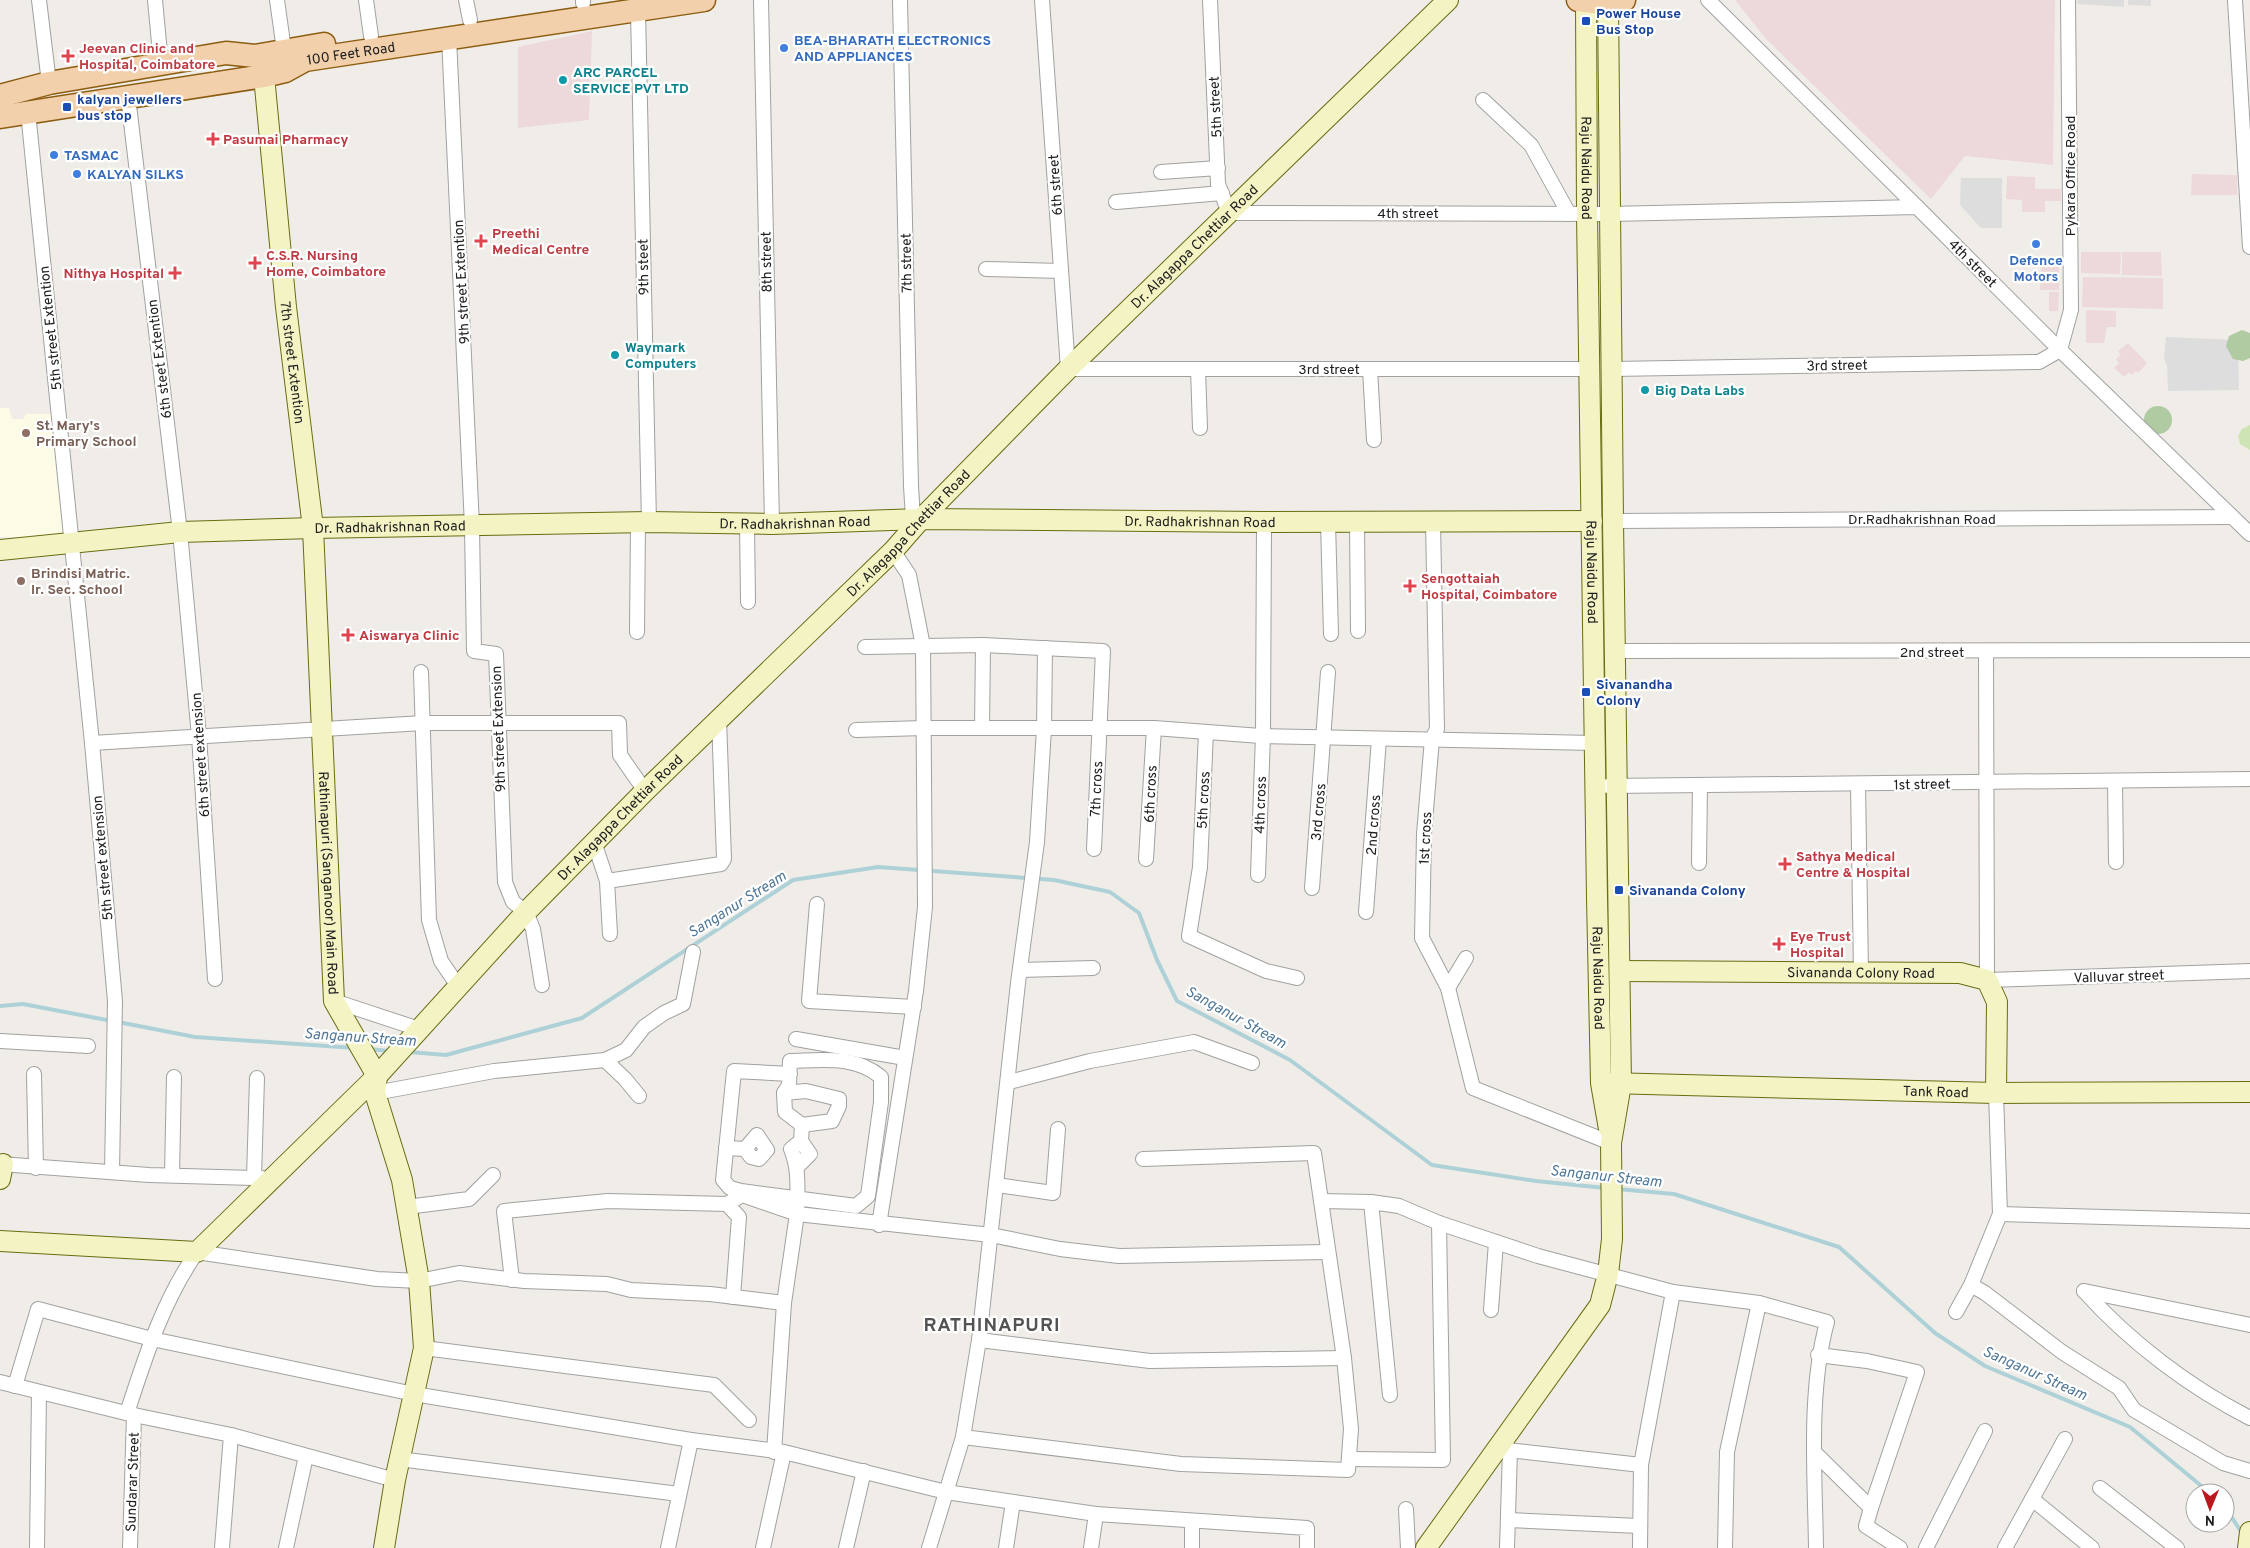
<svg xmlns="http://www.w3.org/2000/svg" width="2250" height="1548" font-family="Overpass,sans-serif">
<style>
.residential{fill:#deddde}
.commercial{fill:#eed9da}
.education{fill:#fcfbe5}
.grass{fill:#cee4b4}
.forest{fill:#b0caa2}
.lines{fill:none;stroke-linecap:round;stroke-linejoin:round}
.stream{stroke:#aed1d8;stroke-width:4}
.street-casing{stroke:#a1a1a1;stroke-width:16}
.secondary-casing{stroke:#686d12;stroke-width:22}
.primary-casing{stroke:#8c5d11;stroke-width:25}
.street{stroke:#fff;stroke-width:14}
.secondary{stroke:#f3f3c3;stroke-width:20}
.primary{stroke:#f2d0ab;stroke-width:22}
.transit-dot{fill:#1a4fb4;stroke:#fff;stroke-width:2}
.shop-dot{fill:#3f7fe0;stroke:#fff;stroke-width:2}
.health-dot{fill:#e0444e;stroke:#fff;stroke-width:2}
.culture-dot{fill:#0f9aa8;stroke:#fff;stroke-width:2}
.education-dot{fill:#8d6e63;stroke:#fff;stroke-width:2}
.labels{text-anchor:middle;stroke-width:4.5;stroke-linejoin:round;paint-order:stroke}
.transit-label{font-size:14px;font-weight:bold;fill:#164399;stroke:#fff;text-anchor:start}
.shop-label{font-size:14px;font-weight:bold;fill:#366cbe;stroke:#fff;text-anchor:start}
.health-label{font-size:14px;font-weight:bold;fill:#be3a42;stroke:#fff;text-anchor:start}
.street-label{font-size:14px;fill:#202020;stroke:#fff}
.culture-label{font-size:14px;font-weight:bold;fill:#0d838f;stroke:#fff;text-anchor:start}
.education-label{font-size:14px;font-weight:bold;fill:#785e54;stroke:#fff;text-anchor:start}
.water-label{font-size:15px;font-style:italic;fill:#507797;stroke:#fff}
.district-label{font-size:19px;font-weight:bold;letter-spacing:1px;fill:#535353;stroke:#fff}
</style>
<rect width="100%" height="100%" fill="#f0ede8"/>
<!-- residential -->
<g class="residential">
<polygon points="2077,0 2124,0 2124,7 2077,4"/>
<polygon points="2128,0 2151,0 2151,6 2128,5"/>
<polygon points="1961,178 2002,178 2002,228 1981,228 1960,205"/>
<polygon points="2166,337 2238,340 2239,390 2168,391 2167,365 2164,359"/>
</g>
<!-- commercial -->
<g class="commercial">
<polygon points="1735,0 2055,0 2053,165 1965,156 1931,199 1766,39"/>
<polygon points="592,31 589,120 518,128 518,47"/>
<polygon points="2192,174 2237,175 2237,195 2191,195"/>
<polygon points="2007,176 2035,177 2035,189 2061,189 2061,201 2045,201 2045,212 2022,212 2022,200 2006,199"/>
<polygon points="2081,252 2121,252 2120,274 2081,273"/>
<polygon points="2122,252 2161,252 2162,276 2122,275"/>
<polygon points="2041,267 2059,267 2059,290 2040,290"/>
<polygon points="2083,277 2163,278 2163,309 2082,307"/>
<polygon points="2049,292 2059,292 2058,311 2049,311"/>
<polygon points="2086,310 2116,311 2116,327 2107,327 2104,343 2086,343"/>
<polygon points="2128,343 2147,363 2138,373 2136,371 2131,375 2129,372 2124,377 2114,368 2119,363 2116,359 2121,355 2118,351"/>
</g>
<!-- education -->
<polygon class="education" points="0,408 9,408 12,419 23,419 26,414 54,414 64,534 40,537 0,537"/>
<!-- grass -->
<polygon class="grass" points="2250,425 2250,450 2240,444 2238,436 2242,429"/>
<!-- forest -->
<g class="forest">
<polygon points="2242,330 2250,333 2250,358 2243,361 2233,359 2226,346 2229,336"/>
<circle cx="2158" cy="420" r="14"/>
</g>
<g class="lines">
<!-- stream -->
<g class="stream">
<polyline points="0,1006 23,1004 112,1021"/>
<polyline points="118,1022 195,1037 355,1048"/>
<polyline points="369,1049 389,1051"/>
<polyline points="409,1052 446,1055 582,1018 793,880 878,867 1054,880 1110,892 1139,913 1157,960 1177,1001 1290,1060 1432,1165 1536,1181 1605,1188"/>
<polyline points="1617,1189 1674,1194 1839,1247 1935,1333 1985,1366 2130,1427 2210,1493"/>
<polyline points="2225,1507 2242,1533"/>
</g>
<!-- street casing -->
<g class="street-casing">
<g id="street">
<polyline points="39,0 49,83"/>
<polyline points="155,0 161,64"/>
<polyline points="277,0 284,50"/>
<polyline points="366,0 371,36"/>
<polyline points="466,0 470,20"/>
<polyline points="583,0 583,3"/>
<polyline points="761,0 772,524"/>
<polyline points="900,0 911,486 913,518 921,519"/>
<polyline points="1042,0 1068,369 1590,369"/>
<polyline points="1210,0 1218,184 1229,213 1610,214 1917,207 2060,350 2250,534"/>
<polyline points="1708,0 1917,207"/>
<polyline points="2235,0 2250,247"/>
<polyline points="638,11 649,522"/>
<polyline points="449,38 472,526 474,651 496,654 505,882 513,902 526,912 533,929 542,985"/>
<polyline points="128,97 180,532 199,736 215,979"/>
<polyline points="1483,100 1531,145 1569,214"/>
<polyline points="28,112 92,743 115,1001 112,1172"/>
<polyline points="1161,172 1218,168"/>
<polyline points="1116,202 1222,193"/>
<polyline points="986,269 1061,271"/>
<polyline points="1198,369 1200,428"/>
<polyline points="1370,369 1374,440"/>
<polyline points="1612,369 2039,362 2060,350 2071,310 2068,0"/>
<polyline points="1613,521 2231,517"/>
<polyline points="1328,522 1331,634"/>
<polyline points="1357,522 1358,631"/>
<polyline points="1433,522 1437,729 1432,739 1424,834 1422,938 1448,988 1473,1088 1611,1143"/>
<polyline points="747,523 748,602"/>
<polyline points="637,632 638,522"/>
<polyline points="865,647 983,645 1103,651 1094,849"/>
<polyline points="1615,651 2250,650"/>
<polyline points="1986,652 1987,980 2250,971"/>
<polyline points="421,672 429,920 441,961 458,986"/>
<polyline points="982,728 983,645"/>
<polyline points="856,730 924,728 1154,728 1261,736 1594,743"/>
<polyline points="1206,732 1200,867 1189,936 1266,971 1297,978"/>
<polyline points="92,743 423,723 619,723 620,755 645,791"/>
<polyline points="2115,781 2116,862"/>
<polyline points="1858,785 1861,972"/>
<polyline points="1608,786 2250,779"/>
<polyline points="594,842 607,881 610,934"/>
<polyline points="1146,859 1154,728"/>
<polyline points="1699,863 1700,785"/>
<polyline points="1258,875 1263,735 1264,522"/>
<polyline points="607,881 721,864 724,859 719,719"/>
<polyline points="1312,888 1328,672"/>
<polyline points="817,904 809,1001 914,1007"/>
<polyline points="1366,912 1379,739"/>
<polyline points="1020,970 1093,968"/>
<polyline points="1448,988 1466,958"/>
<polyline points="334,1001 419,1029"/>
<polyline points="796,1039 905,1058"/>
<polyline points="0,1041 88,1046"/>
<polyline points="605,1060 625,1079 639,1096"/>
<polyline points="34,1074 36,1168"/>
<polyline points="257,1078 254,1178 262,1178"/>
<polyline points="1009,1082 1090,1061 1194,1042 1252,1063"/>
<polyline points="375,1093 494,1071 605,1060 626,1050 644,1027 664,1013 683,1004 693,952"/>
<polyline points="784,1093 806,1091 839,1099 839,1106 832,1121 802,1125"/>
<polyline points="1996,1093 2000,1214 2250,1221"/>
<polyline points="726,1148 745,1149 751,1157 759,1159 767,1150 757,1135 745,1149"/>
<polyline points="0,1164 149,1175 254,1178"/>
<polyline points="798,1166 810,1154 801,1141"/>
<polyline points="172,1175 174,1077"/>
<polyline points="997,1185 1053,1193 1058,1129"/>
<path d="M1321,1201l50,1 28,4 40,17 99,33 135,36 86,11 68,19c-19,71 -12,153 -11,226"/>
<polyline points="1371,1202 1390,1395"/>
<polyline points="727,1204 739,1217 733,1297"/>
<polyline points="407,1207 469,1199 493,1175"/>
<polyline points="879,1225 916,991 925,907 923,646 909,575 893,551"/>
<path d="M512,1280l-8,-69 104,-10 119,3 15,-9 55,19c0,-23 3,-43 -6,-65l10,-8 1,-16 -17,-13 -1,-19 5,-8 1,-24c32,-1 65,-6 91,16v25l-13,94 -12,10 -115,-15 -11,-3 -7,-8 11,-109 56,3"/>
<polyline points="1971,1285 2000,1214"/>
<path d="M2084,1291c46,51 105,96 166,127"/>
<polyline points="2084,1291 2250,1325"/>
<polyline points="1491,1310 1496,1242"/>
<polyline points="1956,1312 1971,1285 1985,1293 2062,1352 2119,1388 2134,1410 2223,1463 2250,1471"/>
<polyline points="979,1340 1150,1361 1344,1358"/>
<polyline points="424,1348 714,1385 749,1420"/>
<polyline points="1818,1355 1867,1361 1917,1372 1871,1508"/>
<polyline points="0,1382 134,1415 231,1435 395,1480"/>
<polyline points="15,1386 38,1309 152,1339 414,1394 691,1440 784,1452 946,1492 1096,1514 1307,1528 1307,1548"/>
<path d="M127,1413c18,-55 36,-113 70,-161l180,27 42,2 40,-8 65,8 83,3 24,6 79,4 74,9 13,-89 194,21 69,14 59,7 209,-4"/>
<polyline points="963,1437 1181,1464 1348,1470 1351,1429 1344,1358 1314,1153 1143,1159"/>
<polyline points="1499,1449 1641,1465"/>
<polyline points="774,1452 784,1303"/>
<polyline points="1814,1452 1871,1508 1866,1526 1900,1548"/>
<polyline points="399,1459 679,1494"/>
<polyline points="1350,1459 1443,1460 1439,1223"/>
<polyline points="2100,1488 2177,1548"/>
<polyline points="2032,1499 2092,1548"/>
<polyline points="1406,1509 1408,1548"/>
<polyline points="1508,1520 1639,1526"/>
<polyline points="37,1548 39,1392"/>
<polyline points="130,1548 134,1415"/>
<polyline points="222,1548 231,1435"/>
<polyline points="286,1548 306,1456"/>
<polyline points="668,1548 691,1440"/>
<polyline points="763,1548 784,1452"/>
<polyline points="846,1548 864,1471"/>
<polyline points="929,1548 963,1437 979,1340 1018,983 1037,842 1044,729 1045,648"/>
<polyline points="1006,1548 1013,1502"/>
<polyline points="1091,1548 1096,1514"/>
<polyline points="1192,1548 1192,1522"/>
<polyline points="1507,1548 1510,1450"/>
<polyline points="1640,1548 1641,1465 1673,1292"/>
<polyline points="1725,1548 1727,1452 1759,1303"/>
<polyline points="1926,1548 1985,1431"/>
<polyline points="2005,1548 2065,1439"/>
</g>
</g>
<!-- secondary casing -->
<g class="secondary-casing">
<g id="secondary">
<path id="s1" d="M1586,0l1,214 10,684 4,185 8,46"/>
<path id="s2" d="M264,76l22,231 27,221 21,473 43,75 -2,17 27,87 17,101 5,67 -29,132 -11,68"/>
<path id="s3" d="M0,550l180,-18 133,-4 336,-6 123,2 149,-5 343,3 328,-1"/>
<path id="s4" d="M1620,971l340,2 27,7 10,22 -1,91"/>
<path id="s5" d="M1608,1083l388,10 254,-1"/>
<polyline points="0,1179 3,1164"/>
<path id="s6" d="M0,1241l197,11 180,-176 149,-164 119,-121 248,-240 28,-32 147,-150 380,-369"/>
<polyline points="1426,1548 1600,1305 1608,1274 1612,1239 1611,1143 1621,1084 1613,521 1608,0"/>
<polyline points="2248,1548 2250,1532"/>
</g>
</g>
<!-- primary casing -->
<g class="primary-casing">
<g id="primary">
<polyline points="1578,0 1608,4 1624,0"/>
<polyline points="0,96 49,83 161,64 226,53 255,56 324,44"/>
<path id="s7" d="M0,117l264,-41 21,-5 20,-11 399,-60"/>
</g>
</g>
<!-- street -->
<use href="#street" class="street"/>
<!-- secondary -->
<use href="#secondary" class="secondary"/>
<!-- primary -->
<use href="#primary" class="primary"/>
</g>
<!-- markers -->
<g class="transit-dot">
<rect x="1581" y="16" width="10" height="10" rx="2.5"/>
<rect x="62" y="102" width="10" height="10" rx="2.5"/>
<rect x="1581" y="687" width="10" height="10" rx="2.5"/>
<rect x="1614" y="885" width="10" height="10" rx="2.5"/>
</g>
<g class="shop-dot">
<circle cx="784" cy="48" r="5"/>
<circle cx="54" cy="155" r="5"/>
<circle cx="77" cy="174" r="5"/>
<circle cx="2036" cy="244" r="5"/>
</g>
<g class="health-dot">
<path d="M65.5 48.5h5v5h5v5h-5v5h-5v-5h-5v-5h5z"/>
<path d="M210.5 131.5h5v5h5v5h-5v5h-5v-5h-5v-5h5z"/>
<path d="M478.5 233.5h5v5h5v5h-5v5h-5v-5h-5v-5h5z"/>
<path d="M252.5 255.5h5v5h5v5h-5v5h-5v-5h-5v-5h5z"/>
<path d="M172.5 265.5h5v5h5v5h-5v5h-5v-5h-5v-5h5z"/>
<path d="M1407.5 578.5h5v5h5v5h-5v5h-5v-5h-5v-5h5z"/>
<path d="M345.5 627.5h5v5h5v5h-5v5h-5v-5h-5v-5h5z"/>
<path d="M1782.5 856.5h5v5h5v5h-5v5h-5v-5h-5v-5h5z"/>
<path d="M1776.5 936.5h5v5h5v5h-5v5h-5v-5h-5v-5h5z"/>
</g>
<g class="culture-dot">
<circle cx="563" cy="80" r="5"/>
<circle cx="615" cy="355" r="5"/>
<circle cx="1645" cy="390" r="5"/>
</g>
<g class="education-dot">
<circle cx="26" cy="433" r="5"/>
<circle cx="21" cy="581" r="5"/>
</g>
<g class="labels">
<!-- transit labels -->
<g class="transit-label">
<text x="1596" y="18">Power House<tspan x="1596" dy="16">Bus Stop</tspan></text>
<text x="77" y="104">kalyan jewellers<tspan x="77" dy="16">bus stop</tspan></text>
<text x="1596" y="689">Sivanandha<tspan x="1596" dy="16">Colony</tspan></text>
<text x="1629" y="895">Sivananda Colony</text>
</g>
<!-- shop labels -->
<g class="shop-label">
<text x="794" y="45">BEA-BHARATH ELECTRONICS<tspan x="794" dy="16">AND APPLIANCES</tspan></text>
<text x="64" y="160">TASMAC</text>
<text x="87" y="179">KALYAN SILKS</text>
<text x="2036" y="265" text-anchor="middle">Defence<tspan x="2036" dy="16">Motors</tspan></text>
</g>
<!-- health labels -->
<g class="health-label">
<text x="79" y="53">Jeevan Clinic and<tspan x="79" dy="16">Hospital, Coimbatore</tspan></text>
<text x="223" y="144">Pasumai Pharmacy</text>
<text x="492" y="238">Preethi<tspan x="492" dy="16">Medical Centre</tspan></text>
<text x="266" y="260">C.S.R. Nursing<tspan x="266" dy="16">Home, Coimbatore</tspan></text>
<text x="164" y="278" text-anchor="end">Nithya Hospital</text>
<text x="1421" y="583">Sengottaiah<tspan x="1421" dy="16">Hospital, Coimbatore</tspan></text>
<text x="359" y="640">Aiswarya Clinic</text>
<text x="1796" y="861">Sathya Medical<tspan x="1796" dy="16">Centre &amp; Hospital</tspan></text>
<text x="1790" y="941">Eye Trust<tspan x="1790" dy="16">Hospital</tspan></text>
</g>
<!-- street labels -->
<g class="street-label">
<text dy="5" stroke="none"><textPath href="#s7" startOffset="358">100 Feet Road</textPath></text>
<text transform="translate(1215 107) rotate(-93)" y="5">5th street</text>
<text dy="5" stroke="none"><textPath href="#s1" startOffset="168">Raju Naidu Road</textPath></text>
<text transform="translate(2070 176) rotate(-90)" y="5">Pykara Office Road</text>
<text transform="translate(1055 185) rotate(-94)" y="5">6th street</text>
<text x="1408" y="218">4th street</text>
<text dy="5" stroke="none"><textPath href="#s6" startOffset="1614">Dr. Alagappa Chettiar Road</textPath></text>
<text transform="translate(766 262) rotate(-91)" y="5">8th street</text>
<text transform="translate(906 263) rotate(-91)" y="5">7th street</text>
<text transform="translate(1973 263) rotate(45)" y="5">4th street</text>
<text transform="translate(643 267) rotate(-91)" y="5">9th steet</text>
<text transform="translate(461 282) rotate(-93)" y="5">9th street Extention</text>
<text transform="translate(50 328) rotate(-96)" y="5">5th street Extention</text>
<text transform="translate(159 359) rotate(-97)" y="5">6th steet Extention</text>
<text dy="5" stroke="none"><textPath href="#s2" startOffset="288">7th street Extention</textPath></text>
<text transform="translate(1837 365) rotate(-1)" y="5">3rd street</text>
<text x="1329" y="374">3rd street</text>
<text x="1922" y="524">Dr.Radhakrishnan Road</text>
<text dy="5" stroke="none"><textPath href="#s3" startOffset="796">Dr. Radhakrishnan Road</textPath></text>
<text dy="5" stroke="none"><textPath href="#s3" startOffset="1201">Dr. Radhakrishnan Road</textPath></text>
<text dy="5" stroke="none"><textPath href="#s3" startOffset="391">Dr. Radhakrishnan Road</textPath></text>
<text dy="5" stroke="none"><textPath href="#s6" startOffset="1209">Dr. Alagappa Chettiar Road</textPath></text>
<text dy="5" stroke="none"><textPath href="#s1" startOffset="572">Raju Naidu Road</textPath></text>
<text x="1932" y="657">2nd street</text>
<text transform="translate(498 729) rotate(-92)" y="5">9th street Extension</text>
<text transform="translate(200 755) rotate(-94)" y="5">6th street extension</text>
<text transform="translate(1922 784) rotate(-1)" y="5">1st street</text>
<text transform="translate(1096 789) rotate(-87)" y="5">7th cross</text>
<text transform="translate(1150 794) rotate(-87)" y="5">6th cross</text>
<text transform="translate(1203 800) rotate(-87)" y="5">5th cross</text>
<text transform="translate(1260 805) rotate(-88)" y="5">4th cross</text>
<text transform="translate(1318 812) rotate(-85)" y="5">3rd cross</text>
<text dy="5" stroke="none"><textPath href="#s6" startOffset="804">Dr. Alagappa Chettiar Road</textPath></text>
<text transform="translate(1373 825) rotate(-86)" y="5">2nd cross</text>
<text transform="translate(1425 838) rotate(-87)" y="5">1st cross</text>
<text transform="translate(102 858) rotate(-95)" y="5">5th street extension</text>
<text dy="5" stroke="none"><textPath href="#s2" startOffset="810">Rathinapuri (Sanganoor) Main Road</textPath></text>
<text dy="5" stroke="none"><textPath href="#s4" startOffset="241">Sivananda Colony Road</textPath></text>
<text transform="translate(2119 976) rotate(-2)" y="5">Valluvar street</text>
<text dy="5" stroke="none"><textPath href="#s1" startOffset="978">Raju Naidu Road</textPath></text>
<text dy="5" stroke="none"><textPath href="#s5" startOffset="328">Tank Road</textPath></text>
<text transform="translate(132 1482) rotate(-88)" y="5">Sundarar Street</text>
</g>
<!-- culture labels -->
<g class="culture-label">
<text x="573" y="77">ARC PARCEL<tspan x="573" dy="16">SERVICE PVT LTD</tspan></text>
<text x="625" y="352">Waymark<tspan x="625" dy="16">Computers</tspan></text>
<text x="1655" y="395">Big Data Labs</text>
</g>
<!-- education labels -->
<g class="education-label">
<text x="36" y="430">St. Mary's<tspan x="36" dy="16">Primary School</tspan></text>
<text x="31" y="578">Brindisi Matric.<tspan x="31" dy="16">Ir. Sec. School</tspan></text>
</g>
<!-- water labels -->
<g class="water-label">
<text transform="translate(737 904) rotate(-32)" y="5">Sanganur Stream</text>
<text transform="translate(1236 1017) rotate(29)" y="5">Sanganur Stream</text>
<text transform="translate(360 1037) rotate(4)" y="5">Sanganur Stream</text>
<text transform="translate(1606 1176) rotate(6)" y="5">Sanganur Stream</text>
<text transform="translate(2035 1373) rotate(24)" y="5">Sanganur Stream</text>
</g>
<!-- district labels -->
<g class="district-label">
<text x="992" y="1331">RATHINAPURI</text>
</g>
</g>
<!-- north arrow -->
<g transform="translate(2210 1508) rotate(181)"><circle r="24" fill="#ffffff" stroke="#a6a6a6"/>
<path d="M0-4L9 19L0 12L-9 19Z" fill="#ba171f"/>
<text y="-8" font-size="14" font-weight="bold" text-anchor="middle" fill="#202020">N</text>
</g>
</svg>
